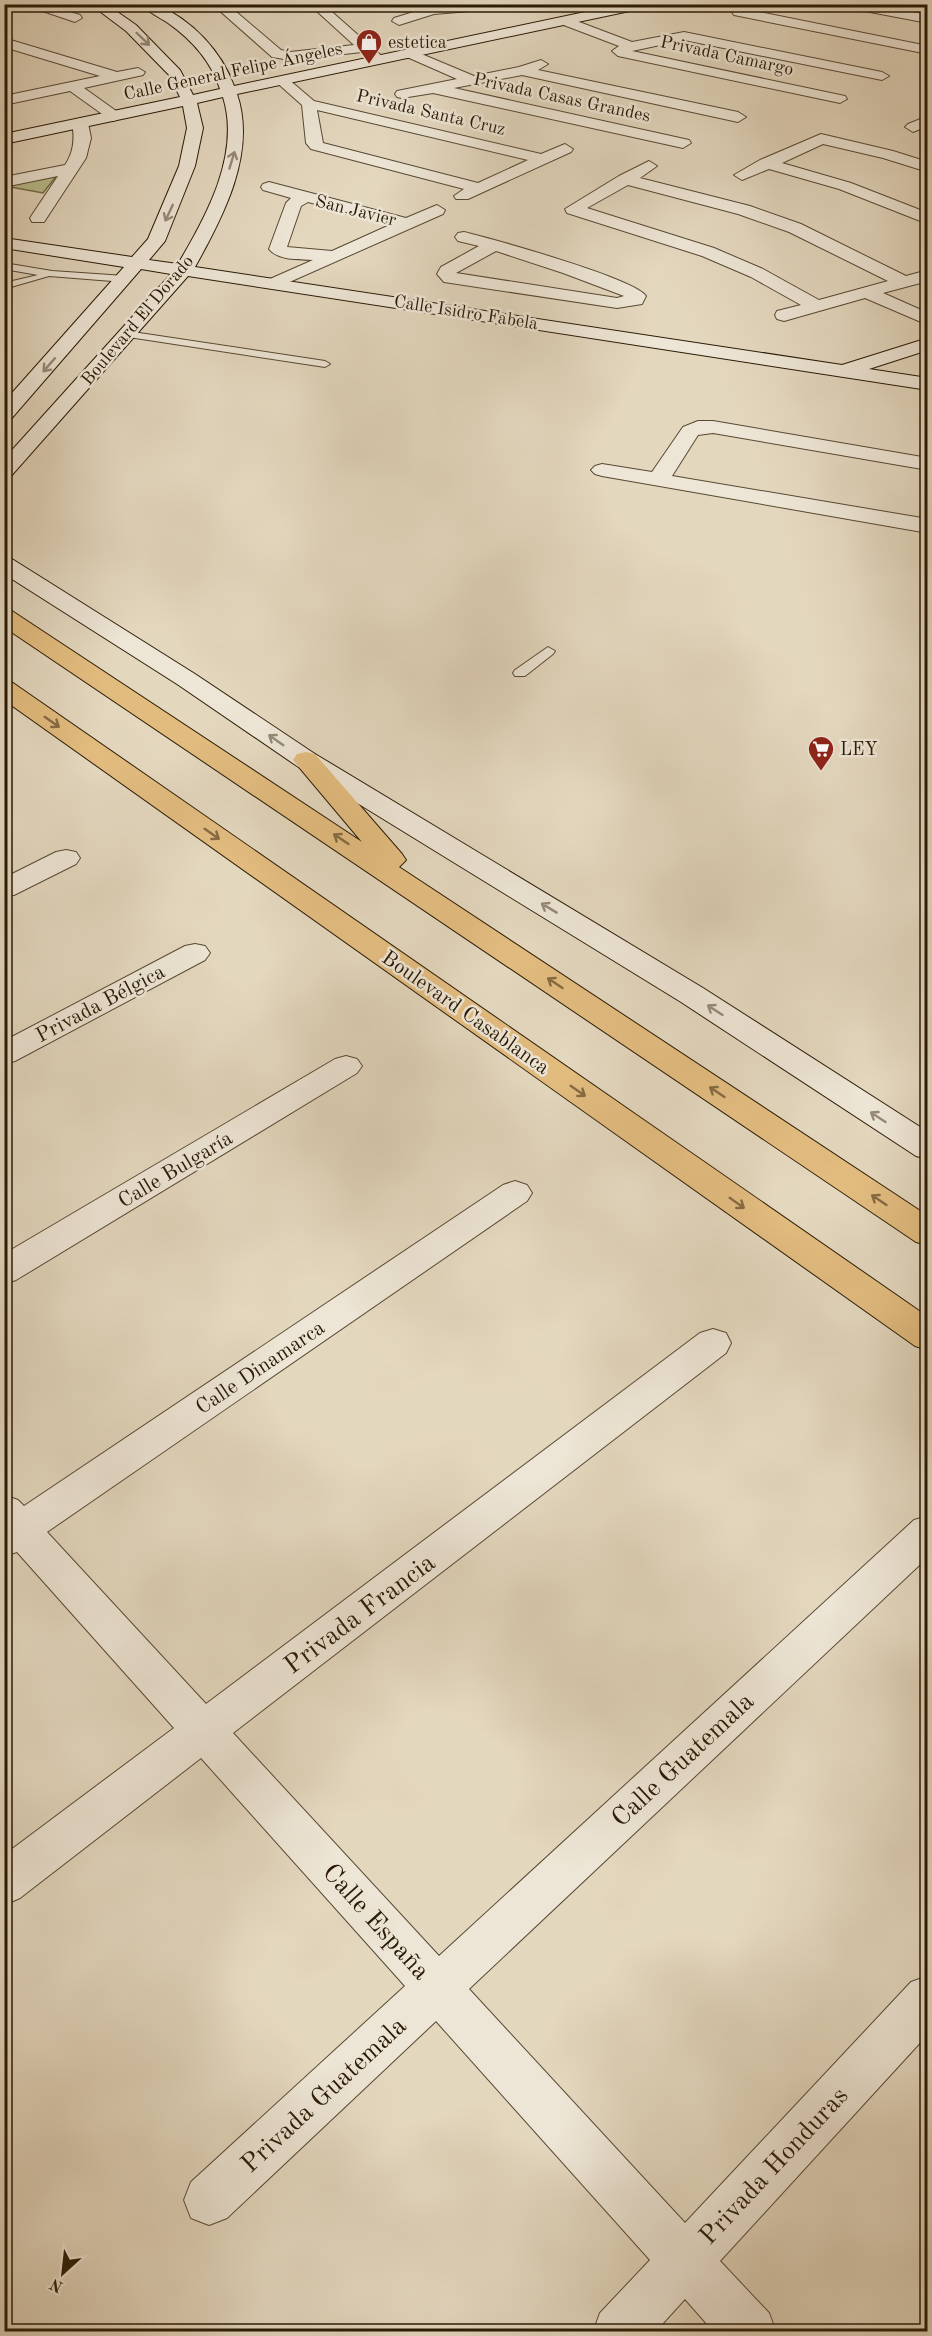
<svg xmlns="http://www.w3.org/2000/svg" width="932" height="2336" font-family="'Old Standard TT',serif">
<style>
.green{fill:#b9bd8e;stroke:#726c4a;stroke-width:1.5}
.lines{fill:none;stroke-linecap:round;stroke-linejoin:round}
.lane-casing{stroke:#584933;stroke-width:2}
.street-casing{stroke:#584933;stroke-width:2}
.secondary-casing{stroke:#2a1a05;stroke-width:2}
.primary-casing{stroke:#2a1a05;stroke-width:2}
.lane{fill:#ede5d5;fill-rule:evenodd}
.street{fill:#ede5d5;fill-rule:evenodd}
.secondary{fill:#ede5d5;fill-rule:evenodd}
.primary{fill:#e2bc7f;fill-rule:evenodd}
.oneway{stroke:#958a77}
.oneway2{stroke:#866b42}
.labels{text-anchor:middle;stroke-width:5;stroke-linejoin:round;paint-order:stroke}
.far-poi-label{font-size:18px;fill:#2a1a05;stroke:#ede5d5;text-anchor:start}
.far-street-label{font-size:18px;fill:#2a1a05;stroke:#ede5d5}
.street-label{font-size:21px;fill:#2a1a05;stroke:#ede5d5}
.near-street-label{font-size:26px;fill:#2a1a05;stroke:#ede5d5}
</style>
<rect width="100%" height="100%" fill="#e3d7be"/>
<filter id="stains"><feTurbulence type="fractalNoise" baseFrequency=".00333" numOctaves="4"/><feColorMatrix values="0 0 0 0 .2 0 0 0 0 .09 0 0 0 0 .02 0 0 0 .5 -.17"/></filter>
<radialGradient id="worn" r=".72"><stop offset=".6" stop-color="#630" stop-opacity="0"/><stop offset="1" stop-color="#630" stop-opacity=".3"/></radialGradient>
<!-- green -->
<polygon class="green" points="58,174 43,193 5,186"/>
<g class="lines">
<!-- lane casing -->
<g class="lane-casing">
<g id="lane">
<polygon points="4,263 52,271 125,276 130,279 125,282 49,276 4,289 4,283 38,275 4,269"/>
<polygon points="126,331 325,361 330,364 325,367 122,336 122,332"/>
<polygon points="548,647 555,651 553,654 525,676 515,676 513,673 515,670"/>
</g>
</g>
<!-- street casing -->
<g class="street-casing">
<g id="street">
<polygon points="22,4 44,4 80,15 82,18 75,22"/>
<polygon points="212,4 227,4 281,50 290,52 354,45 309,4 323,4 384,58 382,61 372,61 362,52 290,60 272,57"/>
<polygon points="451,4 511,4 505,8 434,14 399,25 392,21 394,18 433,6"/>
<polygon points="843,4 873,4 928,15 928,23 849,8"/>
<polygon points="739,8 928,46 928,54 734,15 732,12"/>
<polygon points="566,17 632,42 684,32 882,72 889,76 882,80 684,40 632,51 845,96 847,99 840,103 618,56 612,51 619,46 561,24 559,21 561,18"/>
<polygon points="4,38 117,72 138,68 145,72 143,75 84,88 119,113 122,116 114,121 109,119 70,91 4,105 4,96 100,76 4,47"/>
<polygon points="412,50 474,76 519,67 541,60 548,64 538,70 738,112 746,117 738,122 522,75 454,88 689,140 691,143 683,148 433,93 402,98 397,97 395,94 397,91 457,79 407,57 405,54 407,51"/>
<path d="M282,77l5,1 27,23 227,53 24,-10 8,5 -2,3 -103,47h-12l-2,-3 10,-7 -153,-40 -5,-6 -4,-38 -27,-24zM317,110l211,50 -50,23 -155,-40z"/>
<polygon points="928,116 928,126 913,132 905,127 908,124"/>
<path d="M80,118l8,5 3,15 -5,20 -42,64h-12l-2,-4 28,-42 -54,11v-10l61,-12c9,-13 10,-27 7,-42z"/>
<polygon points="821,134 893,151 928,162 928,172 883,158 823,144 782,163 851,183 928,213 928,224 839,189 769,169 742,180 734,175 760,160"/>
<path d="M649,161l8,5 -17,12 110,28 51,18 105,52 22,-6v11l-45,12 45,20v12l-63,-27 -81,23 -7,-2 -2,-4 2,-4 24,-6 -50,-28 -49,-21 -135,-43 -2,-4 54,-33zM628,185l110,29 51,18 99,49 -69,19 -56,-31 -49,-21 -127,-40z"/>
<path d="M269,182l137,36 31,-13 8,5 -2,4 -167,74 -6,-1 -3,-4 3,-4 43,-19c-14,-1 -34,1 -44,-11l17,-46 5,-5 -28,-8 -2,-3 2,-3zM308,202l84,22 -60,27 -45,-4 14,-41z"/>
<path d="M464,232c28,7 170,46 182,64l-4,8 -25,4 -173,-26 -7,-8 4,-7 38,-21 -21,-5 -3,-4 3,-4zM496,251l67,22 61,23 -7,2 -161,-25z"/>
<polygon points="698,421 713,421 928,458 928,470 713,433 698,435 672,476 928,519 928,533 602,476 595,474 591,470 595,466 602,464 652,472 683,427"/>
<polygon points="66,850 76,852 80,858 76,864 14,895 4,897 4,878 56,852"/>
<polygon points="195,944 205,946 210,953 205,960 15,1061 4,1064 4,1041 185,946"/>
<polygon points="346,1056 357,1059 362,1066 357,1073 16,1280 4,1284 4,1254 335,1059"/>
<polygon points="515,1181 527,1185 532,1193 527,1201 47,1532 206,1704 700,1333 713,1329 726,1333 731,1343 726,1353 233,1733 439,1956 914,1520 928,1516 928,1557 469,1989 685,2223 911,1982 928,1976 928,2034 720,2261 769,2313 776,2332 714,2332 685,2299 655,2332 593,2332 600,2313 650,2260 436,2021 227,2218 209,2225 191,2218 184,2200 191,2182 405,1986 201,1758 20,1898 4,1905 4,1855 174,1728 17,1552 4,1556 4,1495 18,1500 24,1506 503,1185"/>
</g>
</g>
<!-- secondary casing -->
<g class="secondary-casing">
<g id="secondary">
<path d="M90,4h16l30,21 44,45 13,25 27,-6c-9,-28 -28,-49 -52,-66 -9,-6 -20,-11 -27,-19 6,0 13,-1 18,2 33,14 63,46 75,80l389,-82h27l-6,4 -407,86c20,59 -14,123 -42,173l647,98 86,-27v12l-59,19 59,9v12l-740,-114 -177,200 -7,2v-19l167,-185 -30,-5 -130,150 -7,2v-19l120,-135 -120,-19v-10l128,19 16,-18 31,-73 8,-38 -4,-22 -179,38v-10l176,-37 -11,-22 -43,-44zM223,97c18,57 -17,120 -45,167l-29,-4 16,-19 30,-75 8,-38 -6,-25z"/>
<polygon points="4,557 12,559 195,674 315,754 703,988 928,1132 928,1159 916,1156 681,1002 297,766 177,684 4,574"/>
</g>
</g>
<!-- primary casing -->
<g class="primary-casing">
<g id="primary">
<polygon points="4,609 12,611 362,842 293,760 297,754 306,752 315,754 402,854 406,860 399,867 928,1216 928,1245 916,1242 4,627"/>
<polygon points="4,681 13,683 928,1317 928,1350 915,1346 4,700"/>
</g>
</g>
<!-- lane -->
<use href="#lane" class="lane"/>
<!-- street -->
<use href="#street" class="street"/>
<!-- secondary -->
<use href="#secondary" class="secondary"/>
<!-- primary -->
<use href="#primary" class="primary"/>
</g>
<!-- one-way arrows -->
<defs><path id="oneway-shaft" d="M-6 0H5M1.5-3L5.5 0L1.5 3" fill="none" stroke-width="1.6" stroke-linecap="round" stroke-linejoin="round" transform="scale(1.5)"/></defs>
<g class="oneway">
<use href="#oneway-shaft" transform="translate(143 39) rotate(44)"/>
<use href="#oneway-shaft" transform="translate(232 160) rotate(-73)"/>
<use href="#oneway-shaft" transform="translate(169 213) rotate(115)"/>
<use href="#oneway-shaft" transform="translate(49 365) rotate(131)"/>
<use href="#oneway-shaft" transform="translate(276 740) rotate(-145)"/>
<use href="#oneway-shaft" transform="translate(549 908) rotate(-149)"/>
<use href="#oneway-shaft" transform="translate(715 1010) rotate(-147)"/>
<use href="#oneway-shaft" transform="translate(878 1117) rotate(-147)"/>
</g>
<g class="oneway2">
<use href="#oneway-shaft" transform="translate(52 722) rotate(35)"/>
<use href="#oneway-shaft" transform="translate(212 834) rotate(35)"/>
<use href="#oneway-shaft" transform="translate(341 839) rotate(-146)"/>
<use href="#oneway-shaft" transform="translate(555 983) rotate(-146)"/>
<use href="#oneway-shaft" transform="translate(578 1091) rotate(35)"/>
<use href="#oneway-shaft" transform="translate(717 1092) rotate(-146)"/>
<use href="#oneway-shaft" transform="translate(879 1200) rotate(-146)"/>
<use href="#oneway-shaft" transform="translate(737 1203) rotate(35)"/>
</g>
<!-- icons -->
<defs>
<g id="shop-pin" transform="scale(1.35)"><path d="M0 17L-7.5 6A9.5 9.5 0 1 1 7.5 6Z" fill="#8f2418" stroke="#ede5d5"/><path d="M-5-2.5h2.3a2.7 3.5 0 0 1 5.4 0H5L5.5 6h-11ZM-1.5-2.5h3a1.5 2.3 0 0 0-3 0Z" fill="#fff"/></g>
<g id="supermarket-pin" transform="scale(1.35)"><path d="M0 17L-7.5 6A9.5 9.5 0 1 1 7.5 6Z" fill="#8f2418" stroke="#ede5d5"/><path d="M-6-5.5h2.5l.6 2H6L4.5 2H-2.5L-4.4-4H-6ZM-1.5 3.2a1.3 1.3 0 1 0 .1 0ZM3 3.2a1.3 1.3 0 1 0 .1 0Z" fill="#fff"/></g>
</defs>
<g fill-rule="evenodd">
<use href="#shop-pin" x="369" y="42"/>
<use href="#supermarket-pin" x="821" y="749"/>
</g>
<g class="labels">
<!-- far-poi labels -->
<g class="far-poi-label">
<text x="388" y="48">estetica</text>
<text x="840" y="755">LEY</text>
</g>
<!-- far-street labels -->
<g class="far-street-label">
<text transform="translate(727 55) rotate(12)" y="6">Privada Camargo</text>
<text transform="translate(233 71) rotate(-12)" y="6">Calle General Felipe Ángeles</text>
<text transform="translate(562 97) rotate(12)" y="6">Privada Casas Grandes</text>
<text transform="translate(431 112) rotate(13)" y="6">Privada Santa Cruz</text>
<text transform="translate(356 210) rotate(14)" y="6">San Javier</text>
<text transform="translate(466 312) rotate(9)" y="6">Calle Isidro Fabela</text>
<text transform="translate(137 320) rotate(-50)" y="6">Boulevard El Dorado</text>
</g>
<!-- street labels -->
<g class="street-label">
<text transform="translate(100 1003) rotate(-28)" y="7">Privada Bélgica</text>
<text transform="translate(466 1012) rotate(35)" y="7">Boulevard Casablanca</text>
<text transform="translate(175 1169) rotate(-31)" y="7">Calle Bulgaría</text>
<text transform="translate(260 1367) rotate(-34)" y="7">Calle Dinamarca</text>
</g>
<!-- near-street labels -->
<g class="near-street-label">
<text transform="translate(359 1613) rotate(-37)" y="9">Privada Francia</text>
<text transform="translate(682 1759) rotate(-43)" y="9">Calle Guatemala</text>
<text transform="translate(377 1921) rotate(48)" y="9">Calle España</text>
<text transform="translate(323 2094) rotate(-43)" y="9">Privada Guatemala</text>
<text transform="translate(773 2165) rotate(-47)" y="9">Privada Honduras</text>
</g>
</g>
<!-- margin -->
<rect width="932" height="2336" fill="none" stroke="#e3d7be" stroke-width="24"/>
<rect x="6" y="6" width="920" height="2324" fill="none" stroke="#2a1a05" stroke-width="3"/>
<rect x="12" y="12" width="908" height="2312" fill="none" stroke="#2a1a05" stroke-width="1.5"/>
<!-- north arrow -->
<g transform="translate(63 2273) rotate(207)" stroke="#ede5d5" stroke-width="4.5" paint-order="stroke">
<path d="M0-4.5L10 22L0 15L-10 22Z" fill="#2a1a05"/>
<text y="-9" font-size="16" font-weight="bold" text-anchor="middle" fill="#2a1a05">N</text>
</g>
<rect width="100%" height="100%" filter="url(#stains)"/>
<rect width="100%" height="100%" fill="url(#worn)"/>
</svg>
